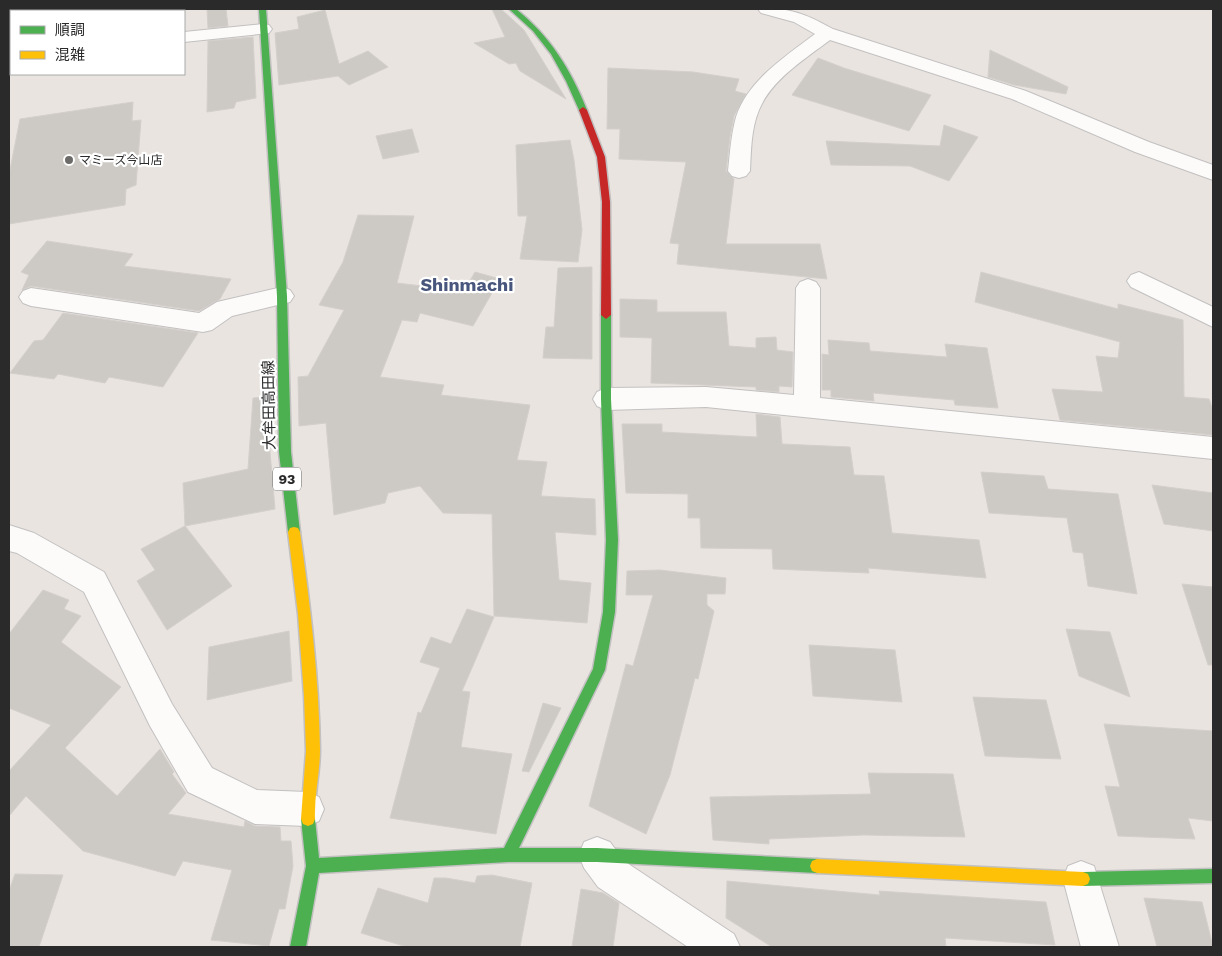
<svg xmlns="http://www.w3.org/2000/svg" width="1222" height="956" font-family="'Work Sans','Noto Sans JP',sans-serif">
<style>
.building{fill:#cdcac6;stroke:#d4cfcb}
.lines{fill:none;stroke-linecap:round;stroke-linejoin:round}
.street-casing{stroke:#c2c0c1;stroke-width:2}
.fast-casing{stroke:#c2c0c1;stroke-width:3}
.slow-casing{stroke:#c2c0c1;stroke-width:3}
.jam-casing{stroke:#c2c0c1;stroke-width:3}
.street{fill:#fcfbfa;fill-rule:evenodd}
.fast{fill:#4caf50;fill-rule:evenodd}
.slow{fill:#ffc107;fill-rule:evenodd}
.jam{fill:#c62828;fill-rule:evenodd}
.poi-dot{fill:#6d6b69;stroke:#fff;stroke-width:2}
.labels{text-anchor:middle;stroke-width:4.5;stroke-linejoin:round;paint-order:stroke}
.far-poi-label{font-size:12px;fill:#2a2a2a;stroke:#fff;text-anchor:start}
.shield{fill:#fff;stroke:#6a6a6a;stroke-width:1}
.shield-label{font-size:14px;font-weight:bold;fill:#2a2a2a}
.street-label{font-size:15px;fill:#2a2a2a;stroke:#fff}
.quarter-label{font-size:18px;font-weight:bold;fill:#48557c;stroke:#fff}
</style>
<rect width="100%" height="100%" fill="#e9e4df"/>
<!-- building -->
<g class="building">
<polygon points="207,9 226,9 228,26 208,28"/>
<polygon points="492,9 501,9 524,30 566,99 520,71 516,63 509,64 474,43 505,37"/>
<polygon points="325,10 339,64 368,51 388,67 349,85 338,76 279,85 275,33 299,29 297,17"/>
<polygon points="253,37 256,98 236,102 234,108 207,112 208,41"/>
<polygon points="990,50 1068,87 1066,94 1014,85 988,77"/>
<polygon points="818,58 844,68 931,95 909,131 792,95"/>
<polygon points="608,68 693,72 739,79 735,91 746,94 734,116 730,137 726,171 734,179 726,244 820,244 827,279 677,264 679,244 670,243 686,162 619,159 620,129 607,129"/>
<polygon points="133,102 132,121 141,120 136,185 126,189 125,205 9,224 9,175 20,119"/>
<polygon points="944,125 978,137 949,181 910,166 831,165 826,141 940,146"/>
<polygon points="412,129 419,152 383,159 376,136"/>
<polygon points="570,140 574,160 582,230 578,262 520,259 527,216 518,216 516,145"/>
<polygon points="358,215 414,216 397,283 464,291 475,272 500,279 473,326 420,313 417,322 402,320 380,377 444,385 441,395 530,405 517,460 547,462 541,496 595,499 596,535 555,532 559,580 591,583 587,623 494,616 492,514 443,513 420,486 388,493 385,503 334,515 326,423 299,426 298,377 308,376 344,310 319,305 343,262"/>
<polygon points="47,241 133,254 124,266 231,279 220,299 199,311 31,286 22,290 29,275 21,272"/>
<polygon points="592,267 592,359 543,358 546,327 554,327 558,268"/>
<polygon points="981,272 1118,309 1118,304 1183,320 1184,397 1209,399 1213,410 1213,435 1060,420 1052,389 1103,392 1096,356 1118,358 1120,342 975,302"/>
<polygon points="620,299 657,300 657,312 726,312 729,346 756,348 756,338 776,337 777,350 793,352 792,387 779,386 779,392 756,390 756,387 651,383 652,338 620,337"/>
<polygon points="63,313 198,333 163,387 109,377 105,383 58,374 54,379 10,373 34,341 43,340"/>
<polygon points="828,340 869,343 870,351 947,357 945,344 987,348 998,408 955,405 954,400 873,393 874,401 831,397 831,390 822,390 822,354 829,355"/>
<polygon points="269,381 270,452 275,509 185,526 183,483 248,469 253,398 263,397 264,382"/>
<polygon points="756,414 780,417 782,444 850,447 854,475 884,476 892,533 979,540 986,578 868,568 869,573 773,569 772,549 701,548 700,518 688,518 688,494 626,493 622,424 662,424 662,432 757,437"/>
<polygon points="981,472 1044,476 1048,489 1118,494 1137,594 1088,586 1083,553 1073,552 1067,518 989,513"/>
<polygon points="1152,485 1213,493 1213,531 1164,524"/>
<polygon points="185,526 232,586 167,630 137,581 155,570 141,549"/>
<polygon points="660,570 726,578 725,594 707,594 707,605 714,611 698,679 695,678 670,775 646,834 589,806 626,664 633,666 653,595 626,595 627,571"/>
<polygon points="1182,584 1213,587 1213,665 1208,665"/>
<polygon points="43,590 69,600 64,609 81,616 61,642 121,687 65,748 117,796 160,749 174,772 172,774 186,793 168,814 244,827 245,821 255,826 280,827 281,841 291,841 293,866 285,909 279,909 269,946 211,940 232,870 183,861 175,876 83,851 26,796 9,816 9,771 51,725 9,708 9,634"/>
<polygon points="467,609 494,617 462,691 470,692 461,747 512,754 496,834 390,818 418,712 421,713 440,668 420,662 431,637 451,644"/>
<polygon points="1066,629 1110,632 1130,697 1079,676"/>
<polygon points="289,631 292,681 207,700 209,647"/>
<polygon points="809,645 895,650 902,702 813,696"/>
<polygon points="973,697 1046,700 1061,759 985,756"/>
<polygon points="543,703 561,708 529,772 522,771"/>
<polygon points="1104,724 1213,731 1213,821 1188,818 1195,839 1118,836 1105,786 1120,787"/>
<polygon points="868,773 953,774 965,837 864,835 769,839 769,844 713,840 710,797 871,794"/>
<polygon points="15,874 63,875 39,947 9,947 9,891"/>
<polygon points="492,875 532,883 520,947 407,947 361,933 378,888 428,903 434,878 446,878 475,883 477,876"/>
<polygon points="727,881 880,895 879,891 1046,902 1055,945 945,938 946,947 772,947 726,918"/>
<polygon points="581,889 603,893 619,903 613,947 572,947"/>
<polygon points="1144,898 1202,902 1213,947 1157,947"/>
</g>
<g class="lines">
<!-- street casing -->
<g class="street-casing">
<g id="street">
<path d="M758,9c32,-2 48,5 75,20l193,62 123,51 64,23v15l-78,-28 -123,-53 -182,-59c-25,19 -59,40 -71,70 -8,19 -8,41 -9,61l-4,5 -7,2 -7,-2 -4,-5c2,-18 3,-36 8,-54 12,-37 50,-61 79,-83l-21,-12 -33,-9z"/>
<polygon points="9,10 17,11 11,11 11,21 9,21"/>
<polygon points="263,24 269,25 272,29 269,33 184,42 184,32"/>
<polygon points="9,50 11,51 11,63 9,62"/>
<polygon points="1139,272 1213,307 1213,327 1131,287 1127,281 1131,275"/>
<polygon points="808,279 816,282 820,288 820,398 1213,437 1213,459 706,407 606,410 597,406 593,399 597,392 606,388 706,387 794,395 796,288 800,282"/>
<polygon points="282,287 290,290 294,296 290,302 232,316 212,330 203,332 31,306 23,303 19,297 23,291 31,288 199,313 217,302"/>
<polygon points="9,525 34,533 104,572 172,704 212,768 257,790 307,792 319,797 324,809 319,821 307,826 255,824 188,792 150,726 84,592 17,553 9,551"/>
<polygon points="597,837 610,842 624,861 734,934 740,947 688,947 598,887 584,868 579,855 584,842"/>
<polygon points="1081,861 1094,866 1119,947 1081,947 1063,879 1068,866"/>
</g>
</g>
<!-- fast casing -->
<g class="fast-casing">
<g id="fast">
<polygon points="259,9 266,9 287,296 291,452 300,532 298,536 294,537 290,536 288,532 279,452 277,296"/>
<path d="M509,9h7c34,27 55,61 71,101l-1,2h-6l-1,-2 -13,-29 -15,-27 -18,-23z"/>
<polygon points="606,311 611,315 611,399 618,540 615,612 605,670 519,848 597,848 817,859 822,861 824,866 822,871 817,873 597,862 508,862 319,873 306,947 290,947 306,866 301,819 303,814 308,812 313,814 315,819 319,858 504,848 593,669 603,612 606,540 601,399 601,315"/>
<polygon points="1213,869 1213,883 1083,886 1078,884 1076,879 1078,874 1083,872"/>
</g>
</g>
<!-- slow casing -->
<g class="slow-casing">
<g id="slow">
<path d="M294,527l4,1 2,4c10,72 19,145 20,218 0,23 -6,46 -5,69l-2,5 -5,2 -5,-2 -2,-5 5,-68 -2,-55 -6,-82 -10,-82 2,-4z"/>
<polygon points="817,859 1083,872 1088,874 1090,879 1088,884 1083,886 817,873 812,871 810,866 812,861"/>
</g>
</g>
<!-- jam casing -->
<g class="jam-casing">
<polygon id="jam" points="583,107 587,110 605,157 610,202 611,315 606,319 601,315 602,202 597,157 579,110"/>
</g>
<!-- street -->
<use href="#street" class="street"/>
<!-- fast -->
<use href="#fast" class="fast"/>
<!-- slow -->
<use href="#slow" class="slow"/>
<!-- jam -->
<use href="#jam" class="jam"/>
</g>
<!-- markers -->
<circle class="poi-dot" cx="69" cy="160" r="5"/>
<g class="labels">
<!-- far-poi labels -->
<g class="far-poi-label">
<text x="79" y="164">マミーズ今山店</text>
</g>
<!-- shield labels -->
<rect class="shield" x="273" y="467.5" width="28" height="23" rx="4"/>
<g class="shield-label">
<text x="287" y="484">93</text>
</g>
<!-- street labels -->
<g class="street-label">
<text transform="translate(269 405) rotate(-91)" y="5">大牟田高田線</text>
</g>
<!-- quarter labels -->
<g class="quarter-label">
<text x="467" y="291">Shinmachi</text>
</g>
</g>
<!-- border -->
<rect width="1222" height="956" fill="none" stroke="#2a2a2a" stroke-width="20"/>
<!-- legend -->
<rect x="10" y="10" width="175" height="65" fill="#ffffff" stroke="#aaaaaa"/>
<rect x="20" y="26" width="25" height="8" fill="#4caf50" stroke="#aaaaaa"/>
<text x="55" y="35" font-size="15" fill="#2a2a2a">順調</text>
<rect x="20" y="51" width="25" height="8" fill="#ffc107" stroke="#aaaaaa"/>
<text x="55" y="60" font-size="15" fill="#2a2a2a">混雑</text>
</svg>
